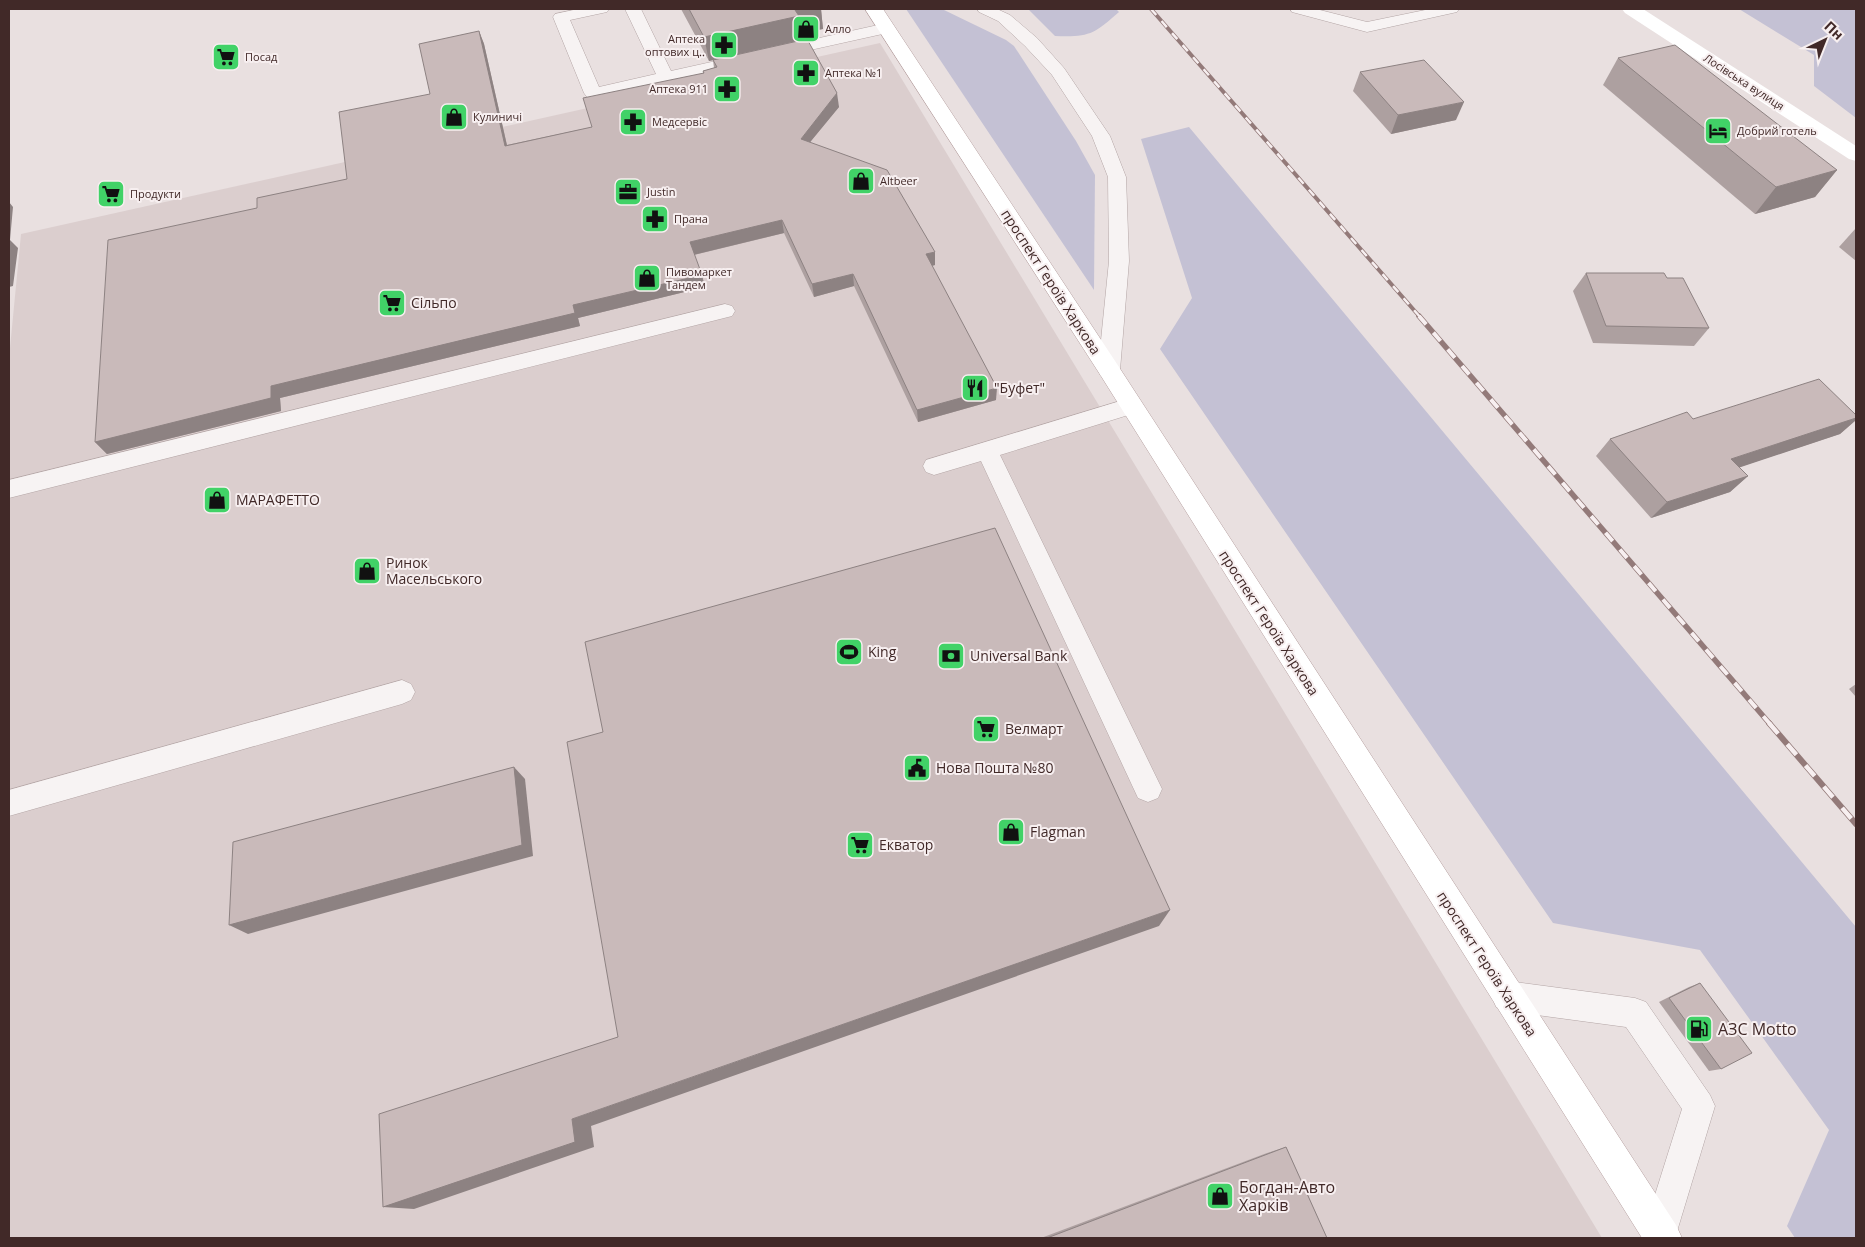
<svg xmlns="http://www.w3.org/2000/svg" width="1865" height="1247" font-family="'Open Sans',sans-serif">
<style>
.built{fill:#dbcece}
.green{fill:#c4c1d4}
.lines{fill:none;stroke-linecap:round;stroke-linejoin:round}
.service-casing{stroke:#b3a5a5;stroke-width:1}
.primary-casing{stroke:#b59f9f;stroke-width:1}
.service{fill:#f7f3f3;fill-rule:evenodd}
.secondary{fill:#fff;fill-rule:evenodd}
.primary{fill:#fff;fill-rule:evenodd}
.rail-far2-casing{stroke:#937a79;stroke-width:4}
.rail-far1-casing{stroke:#937a79;stroke-width:5.5}
.rail-casing{stroke:#937a79;stroke-width:6}
.rail-far2{stroke:#f7eff0;stroke-width:2.5;stroke-dasharray:8;stroke-linecap:butt}
.rail-far1{stroke:#f7eff0;stroke-width:4;stroke-dasharray:11;stroke-linecap:butt}
.rail{stroke:#f7eff0;stroke-width:4.5;stroke-dasharray:14;stroke-linecap:butt}
.wall{fill:#ada0a0}
.shaded-wall{fill:#8d8282}
.building{fill:#c9baba;stroke:#8d8282}
.labels{text-anchor:middle;stroke-width:4;stroke-linejoin:round;paint-order:stroke}
.far-poi-label{font-size:11px;fill:#412928;stroke:#f7eff0;text-anchor:start}
.far-street-label{font-size:11px;fill:#412928;stroke:#f7eff0}
.street-label{font-size:14px;fill:#412928;stroke:#f7eff0}
.poi-label{font-size:14px;fill:#412928;stroke:#f7eff0;text-anchor:start}
.near-poi-label{font-size:16px;fill:#412928;stroke:#f7eff0;text-anchor:start}
</style>
<rect width="100%" height="100%" fill="#e9e0e0"/>
<!-- built -->
<polygon class="built" points="880,43 1602,1238 9,1238 9,358 21,234"/>
<!-- green -->
<g class="green">
<polygon points="906,9 942,9 1006,40 1014,46 1076,141 1095,175 1094,290"/>
<path d="M1028,9h88l3,3c-26,23 -30,25 -64,24z"/>
<polygon points="1739,9 1856,9 1856,118 1814,86 1814,55"/>
<polygon points="1189,127 1856,927 1856,1238 1795,1238 1787,1226 1829,1130 1700,950 1553,923 1160,349 1192,298 1141,139"/>
</g>
<g class="lines">
<!-- service casing -->
<g class="service-casing">
<g id="service">
<polygon points="578,9 609,9 607,12 570,20 599,87 656,74 625,9 641,9 671,71 887,23 893,25 895,28 893,31 887,33 593,98 587,97 584,93 553,17 555,14"/>
<polygon points="977,9 997,9 1010,15 1037,38 1064,68 1110,136 1126,177 1129,261 1120,370 1117,376 1109,378 1101,376 1098,370 1109,261 1108,177 1092,136 1052,75 1025,46 998,21 979,12"/>
<polygon points="1290,9 1316,9 1367,22 1430,9 1459,9 1457,12 1367,32 1292,12"/>
<polygon points="725,304 732,306 735,311 732,316 9,498 9,480"/>
<polygon points="1130,398 1138,400 1141,406 1138,412 1000,455 1162,789 1158,798 1148,802 1138,798 981,461 934,475 926,472 923,466 926,460"/>
<polygon points="402,680 411,684 415,692 411,700 402,704 9,816 9,790"/>
<polygon points="1507,981 1635,998 1646,1002 1710,1095 1715,1106 1675,1238 1645,1238 1643,1233 1682,1109 1626,1027 1507,1011 1496,1007 1492,996 1496,985"/>
</g>
</g>
<!-- primary casing -->
<g class="primary-casing">
<polygon id="primary" points="865,9 883,9 1117,364 1676,1225 1682,1238 1642,1238 1101,376"/>
</g>
<!-- service -->
<use href="#service" class="service"/>
<!-- secondary -->
<polygon class="secondary" points="1622,9 1643,9 1856,146 1856,161 1849,159 1625,13"/>
<!-- primary -->
<use href="#primary" class="primary"/>
<!-- rail-far2 casing -->
<g class="rail-far2-casing">
<polyline id="rail-far2" points="1151,9 1420,317"/>
</g>
<!-- rail-far1 casing -->
<g class="rail-far1-casing">
<polyline id="rail-far1" points="1419,316 1770,724"/>
</g>
<!-- rail casing -->
<g class="rail-casing">
<polyline id="rail" points="1769,723 1856,824"/>
</g>
<!-- rail-far2 -->
<use href="#rail-far2" class="rail-far2"/>
<!-- rail-far1 -->
<use href="#rail-far1" class="rail-far1"/>
<!-- rail -->
<use href="#rail" class="rail"/>
</g>
<!-- wall -->
<g class="wall">
<polygon points="681,9 821,9 823,29 801,33 801,40 839,107 810,142 935,265 932,266 996,400 918,422 854,286 814,297 784,233 694,255 705,287 578,318 580,326 280,398 281,411 107,454 95,442 257,208 347,179 430,94 479,31 484,44 507,145 592,127 703,73 703,71 714,68 713,60 709,61"/>
<polygon points="1618,58 1837,170 1815,197 1755,214 1603,85"/>
<polygon points="1360,72 1456,120 1391,134 1353,91"/>
<polygon points="1856,228 1856,261 1839,247"/>
<polygon points="1586,273 1667,278 1709,328 1694,346 1593,343 1573,291"/>
<polygon points="1856,415 1856,420 1840,434 1739,467 1748,476 1730,492 1651,518 1596,456 1610,439 1693,419"/>
<polygon points="1856,684 1856,697 1849,689"/>
<polygon points="1700,983 1721,1069 1709,1071 1659,1002 1689,987"/>
<polygon points="1286,1147 1327,1238 1041,1238 1267,1153"/>
</g>
<!-- shaded-wall -->
<g class="shaded-wall">
<polygon points="800,9 821,9 823,29 801,33 801,40 709,61 704,37"/>
<polygon points="479,31 484,44 510,159 505,146"/>
<polygon points="837,93 839,107 802,152 801,139"/>
<polygon points="1464,102 1456,120 1391,134 1398,115"/>
<polygon points="1837,170 1815,197 1755,214 1776,187"/>
<polygon points="9,202 13,207 10,240 18,248 13,286 9,287"/>
<polygon points="782,220 784,233 693,255 690,242"/>
<polygon points="935,252 935,265 926,267 926,254"/>
<polygon points="853,274 854,286 814,297 812,284"/>
<polygon points="702,275 705,287 578,318 580,326 280,398 281,411 107,454 95,442 271,386 573,305"/>
<polygon points="997,388 996,400 918,422 917,410"/>
<polygon points="1856,418 1856,420 1840,434 1714,476 1731,459"/>
<polygon points="1748,476 1730,492 1651,518 1667,502"/>
<polygon points="514,767 525,779 533,856 248,934 229,925"/>
<polygon points="1170,910 1159,926 591,1126 594,1147 414,1209 383,1207 572,1119"/>
</g>
<!-- building -->
<g class="building">
<polygon points="689,9 800,9 795,10 799,16 704,37"/>
<polygon points="479,31 505,146 592,127 583,98 704,73 703,71 717,67 713,60 807,39 837,93 801,139 887,170 935,252 926,254 997,388 917,410 853,274 812,284 782,220 690,242 702,275 573,305 575,313 271,386 271,398 95,442 108,240 257,208 257,198 347,179 339,112 430,94 419,44"/>
<polygon points="1675,45 1837,170 1776,187 1618,58"/>
<polygon points="1424,60 1464,102 1398,115 1360,72"/>
<polygon points="1586,273 1664,273 1667,278 1683,278 1709,328 1606,326"/>
<polygon points="1819,379 1856,415 1856,418 1731,459 1748,476 1667,502 1610,439 1687,412 1693,419"/>
<polygon points="995,528 1170,910 572,1119 575,1142 383,1207 379,1114 618,1037 567,742 603,732 585,642"/>
<polygon points="514,767 522,845 229,925 233,842"/>
<polygon points="1700,983 1752,1053 1721,1069 1669,998"/>
<polygon points="1286,1147 1327,1238 1047,1238"/>
</g>
<!-- icons -->
<defs>
<g id="shop-square" transform="scale(1.4375)"><rect x="-9" y="-9" width="18" height="18" rx="4" fill="#41d267" stroke="#f7eff0"/><path d="M-5-2.5h2.3a2.7 3.5 0 0 1 5.4 0H5L5.5 6h-11ZM-1.5-2.5h3a1.5 2.3 0 0 0-3 0Z" fill="#111"/></g>
<g id="pharmacy-square" transform="scale(1.4375)"><rect x="-9" y="-9" width="18" height="18" rx="4" fill="#41d267" stroke="#f7eff0"/><path d="M-2-6h4v4h4v4h-4v4h-4v-4h-4v-4h4Z" fill="#111"/></g>
<g id="supermarket-square" transform="scale(1.4375)"><rect x="-9" y="-9" width="18" height="18" rx="4" fill="#41d267" stroke="#f7eff0"/><path d="M-6-5.5h2.5l.6 2H6L4.5 2H-2.5L-4.4-4H-6ZM-1.5 3.2a1.3 1.3 0 1 0 .1 0ZM3 3.2a1.3 1.3 0 1 0 .1 0Z" fill="#111"/></g>
<g id="hotel-square" transform="scale(1.4375)"><rect x="-9" y="-9" width="18" height="18" rx="4" fill="#41d267" stroke="#f7eff0"/><path d="M-6-4.5h1.5V1H6V5H4.5V3h-9V5H-6ZM-4 0a1.8 1.8 0 1 1 3.6 0ZM.5 0V-2.5h3Q6-2.5 6 0Z" fill="#111"/></g>
<g id="office-square" transform="scale(1.4375)"><rect x="-9" y="-9" width="18" height="18" rx="4" fill="#41d267" stroke="#f7eff0"/><path d="M-6-3h4V-5.5h4V-3h4V5H-6ZM-1-4.5V-3h2v-1.5ZM-6 0V1H6V0Z" fill="#111"/></g>
<g id="restaurant-square" transform="scale(1.4375)"><rect x="-9" y="-9" width="18" height="18" rx="4" fill="#41d267" stroke="#f7eff0"/><path d="M-5-6h1v4h1v-4h1v4h1v-4h1v5L-1.5 .5V6h-2V.5L-5-1ZM5-6V6H3V1.5H1.5Q1.5-4 5-6Z" fill="#111"/></g>
<g id="stadium-square" transform="scale(1.4375)"><rect x="-9" y="-9" width="18" height="18" rx="4" fill="#41d267" stroke="#f7eff0"/><path d="M0-5a6.5 5 0 1 0 0 10a6.5 5 0 1 0 0-10ZM-3.5-1.8h7v3.6h-7Z" fill="#111"/></g>
<g id="bank-square" transform="scale(1.4375)"><rect x="-9" y="-9" width="18" height="18" rx="4" fill="#41d267" stroke="#f7eff0"/><path d="M-6-4H6V4H-6ZM0-2.3a2.3 2.3 0 1 0 0 4.6a2.3 2.3 0 1 0 0-4.6Z" fill="#111"/></g>
<g id="civic-square" transform="scale(1.4375)"><rect x="-9" y="-9" width="18" height="18" rx="4" fill="#41d267" stroke="#f7eff0"/><path d="M-.6-6.5H3V-4.5H.6V-3L4-1V1h2V6H-6V1h2V-1L-.6-3ZM-1.2 2.5V6h2.4V2.5Z" fill="#111"/></g>
<g id="fuel-square" transform="scale(1.4375)"><rect x="-9" y="-9" width="18" height="18" rx="4" fill="#41d267" stroke="#f7eff0"/><path d="M-5.5-6h7V0h2V4h1.3V-2.5L3-4.5l.8-.8L6-3V5H2.5V1h-1V6h-7ZM-4.2-4.7v3.2H.2V-4.7Z" fill="#111"/></g>
</defs>
<g fill-rule="evenodd">
<use href="#shop-square" x="806" y="29"/>
<use href="#pharmacy-square" x="724" y="45"/>
<use href="#supermarket-square" x="226" y="57"/>
<use href="#pharmacy-square" x="806" y="73"/>
<use href="#pharmacy-square" x="727" y="89"/>
<use href="#shop-square" x="454" y="117"/>
<use href="#pharmacy-square" x="633" y="122"/>
<use href="#hotel-square" x="1718" y="131"/>
<use href="#shop-square" x="861" y="181"/>
<use href="#office-square" x="628" y="192"/>
<use href="#supermarket-square" x="111" y="194"/>
<use href="#pharmacy-square" x="655" y="219"/>
<use href="#shop-square" x="647" y="278"/>
<use href="#supermarket-square" x="392" y="303"/>
<use href="#restaurant-square" x="975" y="388"/>
<use href="#shop-square" x="217" y="500"/>
<use href="#shop-square" x="367" y="571"/>
<use href="#stadium-square" x="849" y="652"/>
<use href="#bank-square" x="951" y="656"/>
<use href="#supermarket-square" x="986" y="729"/>
<use href="#civic-square" x="917" y="768"/>
<use href="#shop-square" x="1011" y="832"/>
<use href="#supermarket-square" x="860" y="845"/>
<use href="#fuel-square" x="1699" y="1029"/>
<use href="#shop-square" x="1220" y="1196"/>
</g>
<g class="labels">
<!-- far-poi labels -->
<g class="far-poi-label">
<text x="825" y="33">Алло</text>
<text x="705" y="43" text-anchor="end">Аптека<tspan x="705" dy="13">оптових ц‥</tspan></text>
<text x="245" y="61">Посад</text>
<text x="825" y="77">Аптека №1</text>
<text x="708" y="93" text-anchor="end">Аптека 911</text>
<text x="473" y="121">Кулиничі</text>
<text x="652" y="126">Медсервіс</text>
<text x="1737" y="135">Добрий готель</text>
<text x="880" y="185">Altbeer</text>
<text x="647" y="196">Justin</text>
<text x="130" y="198">Продукти</text>
<text x="674" y="223">Прана</text>
<text x="666" y="276">Пивомаркет<tspan x="666" dy="13">Тандем</tspan></text>
</g>
<!-- far-street labels -->
<g class="far-street-label">
<text transform="translate(1744 82) rotate(33)" y="4">Лосівська вулиця</text>
</g>
<!-- street labels -->
<g class="street-label">
<text transform="translate(1051 282) rotate(57)" y="5">проспект Героїв Харкова</text>
<text transform="translate(1269 623) rotate(57)" y="5">проспект Героїв Харкова</text>
<text transform="translate(1487 964) rotate(57)" y="5">проспект Героїв Харкова</text>
</g>
<!-- poi labels -->
<g class="poi-label">
<text x="411" y="308">Сільпо</text>
<text x="994" y="393">"Буфет"</text>
<text x="236" y="505">МАРАФЕТТО</text>
<text x="386" y="568">Ринок<tspan x="386" dy="16">Масельського</tspan></text>
<text x="868" y="657">King</text>
<text x="970" y="661">Universal Bank</text>
<text x="1005" y="734">Велмарт</text>
<text x="936" y="773">Нова Пошта №80</text>
<text x="1030" y="837">Flagman</text>
<text x="879" y="850">Екватор</text>
</g>
<!-- near-poi labels -->
<g class="near-poi-label">
<text x="1718" y="1035">АЗС Motto</text>
<text x="1239" y="1193">Богдан-Авто<tspan x="1239" dy="18">Харків</tspan></text>
</g>
</g>
<!-- border -->
<rect width="1865" height="1247" fill="none" stroke="#412928" stroke-width="20"/>
<!-- north arrow -->
<g transform="translate(1825 40) rotate(43)" stroke="#f7eff0" stroke-width="4" paint-order="stroke">
<path d="M0-4L9 19L0 12L-9 19Z" fill="#412928"/>
<text y="-8" font-size="14" font-weight="bold" text-anchor="middle" fill="#412928">Пн</text>
</g>
</svg>
